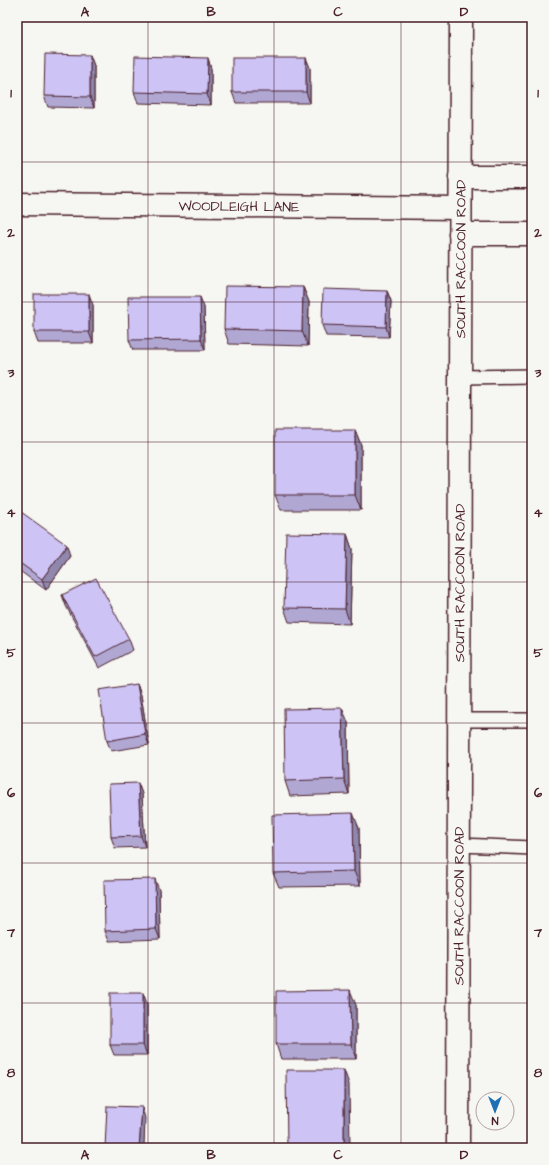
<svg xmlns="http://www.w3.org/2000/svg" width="549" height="1165" font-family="'Architects Daughter',sans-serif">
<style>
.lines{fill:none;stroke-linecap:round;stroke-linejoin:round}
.lane-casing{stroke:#4a1f2b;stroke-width:16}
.street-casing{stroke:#4a1f2b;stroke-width:25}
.secondary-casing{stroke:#4a1f2b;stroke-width:25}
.lane{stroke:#f6f6f2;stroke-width:13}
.street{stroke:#f6f6f2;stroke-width:22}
.secondary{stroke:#f6f6f2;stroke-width:22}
.wall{fill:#b0a8d3;stroke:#4a1f2b}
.shaded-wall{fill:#9088ac;stroke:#4a1f2b}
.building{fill:#cdc3f5;stroke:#4a1f2b}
.grid{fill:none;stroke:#4a1f2b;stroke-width:1;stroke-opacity:0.55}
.labels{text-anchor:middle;stroke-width:4;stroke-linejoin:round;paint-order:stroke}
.street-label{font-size:14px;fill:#4a1f2b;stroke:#f6f6f2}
.neatline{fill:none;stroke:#4a1f2b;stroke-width:1.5}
.grid-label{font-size:13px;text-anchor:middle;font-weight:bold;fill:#4a1f2b}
</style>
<rect width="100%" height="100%" fill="#f6f6f2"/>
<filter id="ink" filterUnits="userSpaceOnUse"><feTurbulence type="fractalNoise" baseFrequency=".025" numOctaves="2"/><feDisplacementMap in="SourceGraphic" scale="8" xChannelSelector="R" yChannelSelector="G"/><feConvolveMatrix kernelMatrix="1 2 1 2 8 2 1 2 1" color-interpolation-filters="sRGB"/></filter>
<g filter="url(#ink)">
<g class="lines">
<!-- lane casing -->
<g class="lane-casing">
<g id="lane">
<polyline points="460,377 532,376"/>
<polyline points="460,720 532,720"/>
<polyline points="460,845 532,848"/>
</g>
</g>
<!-- street casing -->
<g class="street-casing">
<g id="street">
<polyline points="460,177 532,177"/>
<path id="s1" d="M17,204l443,4"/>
<polyline points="460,234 532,234"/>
</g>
</g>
<!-- secondary casing -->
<g class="secondary-casing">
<g id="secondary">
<path id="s2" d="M458,1148l3,-1131"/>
</g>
</g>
<!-- lane -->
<use href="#lane" class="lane"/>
<!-- street -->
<use href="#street" class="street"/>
<!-- secondary -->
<use href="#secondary" class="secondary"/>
</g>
<!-- wall -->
<g class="wall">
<polygon points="90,55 94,66 94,108 48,107 44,96"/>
<polygon points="208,58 211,69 211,105 138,103 134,92"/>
<polygon points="306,58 310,68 310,103 236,103 232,92"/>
<polygon points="303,287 309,302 308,346 229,344 224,329"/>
<polygon points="387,291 391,301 389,337 326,336 322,325"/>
<polygon points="93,305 93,343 38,343 34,332"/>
<polygon points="204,307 205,350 133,350 129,340"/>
<polygon points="355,430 361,445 361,510 281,510 275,495"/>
<polygon points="17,509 70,556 46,590 17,569"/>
<polygon points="347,534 352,549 350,624 289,622 284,608"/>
<polygon points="62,595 129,639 133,650 99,668 66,606"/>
<polygon points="137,684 141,695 149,745 111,751 107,741"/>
<polygon points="348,722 349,794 290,796 285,781"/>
<polygon points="138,783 142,794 145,847 115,848 111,837"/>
<polygon points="359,828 360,886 279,887 273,873"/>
<polygon points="159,890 160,939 109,941 105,931"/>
<polygon points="143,993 147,1004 147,1055 114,1055 110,1045"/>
<polygon points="356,1005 356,1059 281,1059 276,1044"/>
</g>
<!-- shaded-wall -->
<g class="shaded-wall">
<polygon points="90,55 94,66 94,108 90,97"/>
<polygon points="208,58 211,69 211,105 207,94"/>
<polygon points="306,58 310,68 310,103 306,92"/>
<polygon points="303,287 309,302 308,346 302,331"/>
<polygon points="387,291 391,301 389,337 386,327"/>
<polygon points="89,294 93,305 93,343 89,332"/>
<polygon points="200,297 204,307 205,350 201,339"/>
<polygon points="17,300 18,302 17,343"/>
<polygon points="355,430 361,445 361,510 355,495"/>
<polygon points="347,534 352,549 350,624 345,609"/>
<polygon points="67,545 70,556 46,590 42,579"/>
<polygon points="137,684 141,695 149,745 145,734"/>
<polygon points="342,708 348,722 349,794 344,779"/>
<polygon points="138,783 142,794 145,847 141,836"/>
<polygon points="353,813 359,828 360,886 354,871"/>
<polygon points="155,879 159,890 160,939 156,929"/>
<polygon points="350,990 356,1005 356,1059 351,1044"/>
<polygon points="143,993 147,1004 147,1055 143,1045"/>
<polygon points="344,1070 349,1084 350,1148 344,1148"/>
<polygon points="142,1107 145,1118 144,1148 139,1148"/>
</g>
<!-- building -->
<g class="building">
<polygon points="45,54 90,55 90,97 44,96"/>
<polygon points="135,56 208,58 207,94 134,92"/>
<rect x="232" y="58" width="74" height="34"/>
<polygon points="225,286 303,287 302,331 224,329"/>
<polygon points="323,289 387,291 386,327 322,325"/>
<rect x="34" y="294" width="55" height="38"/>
<polygon points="128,297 200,297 201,339 129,340"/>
<rect x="275" y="430" width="80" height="65"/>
<polygon points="17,509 67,545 42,579 17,561"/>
<polygon points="286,533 347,534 345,609 284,608"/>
<polygon points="96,578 129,639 95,657 62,595"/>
<polygon points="137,684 145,734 107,741 99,690"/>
<polygon points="342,708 344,779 285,781 284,709"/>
<polygon points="138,783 141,836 111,837 109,784"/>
<polygon points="353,813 354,871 273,873 272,815"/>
<polygon points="155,879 156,929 105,931 104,880"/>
<polygon points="350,990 351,1044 276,1044 276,991"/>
<rect x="110" y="993" width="33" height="52"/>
<polygon points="286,1070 344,1070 344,1148 287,1148"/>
<polygon points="107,1106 142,1107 139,1148 105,1148"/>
</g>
</g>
<!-- grid -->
<path class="grid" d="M148,17v1131M274,17v1131M401,17v1131M17,162h515M17,302h515M17,442h515M17,582h515M17,723h515M17,863h515M17,1003h515"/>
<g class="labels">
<!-- street labels -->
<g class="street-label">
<text dy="5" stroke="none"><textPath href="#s1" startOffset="222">WOODLEIGH LANE</textPath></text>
<text dy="5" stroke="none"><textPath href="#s2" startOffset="889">SOUTH RACCOON ROAD</textPath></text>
<text dy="5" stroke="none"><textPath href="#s2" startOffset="565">SOUTH RACCOON ROAD</textPath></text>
<text dy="5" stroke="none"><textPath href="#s2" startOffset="242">SOUTH RACCOON ROAD</textPath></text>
</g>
</g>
<!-- margin -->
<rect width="549" height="1165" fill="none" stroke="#f6f6f2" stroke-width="44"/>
<!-- north arrow -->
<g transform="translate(495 1111) rotate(180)"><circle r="19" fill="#f6f6f2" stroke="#b1a0a2"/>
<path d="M0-3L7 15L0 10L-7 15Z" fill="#1f6fb2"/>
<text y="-6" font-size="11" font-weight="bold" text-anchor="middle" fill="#4a1f2b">N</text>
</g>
<rect x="22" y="22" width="505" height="1121" class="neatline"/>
<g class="grid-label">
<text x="85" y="16">A</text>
<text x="211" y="16">B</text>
<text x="338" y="16">C</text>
<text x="464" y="16">D</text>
<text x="11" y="97">1</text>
<text x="538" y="97">1</text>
<text x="11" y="237">2</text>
<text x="538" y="237">2</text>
<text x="11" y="377">3</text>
<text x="538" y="377">3</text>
<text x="11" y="517">4</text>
<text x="538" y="517">4</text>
<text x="11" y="657">5</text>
<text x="538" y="657">5</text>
<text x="11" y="797">6</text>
<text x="538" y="797">6</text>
<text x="11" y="937">7</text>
<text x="538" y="937">7</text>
<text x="11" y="1077">8</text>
<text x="538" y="1077">8</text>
<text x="85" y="1159">A</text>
<text x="211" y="1159">B</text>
<text x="338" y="1159">C</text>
<text x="464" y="1159">D</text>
</g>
</svg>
